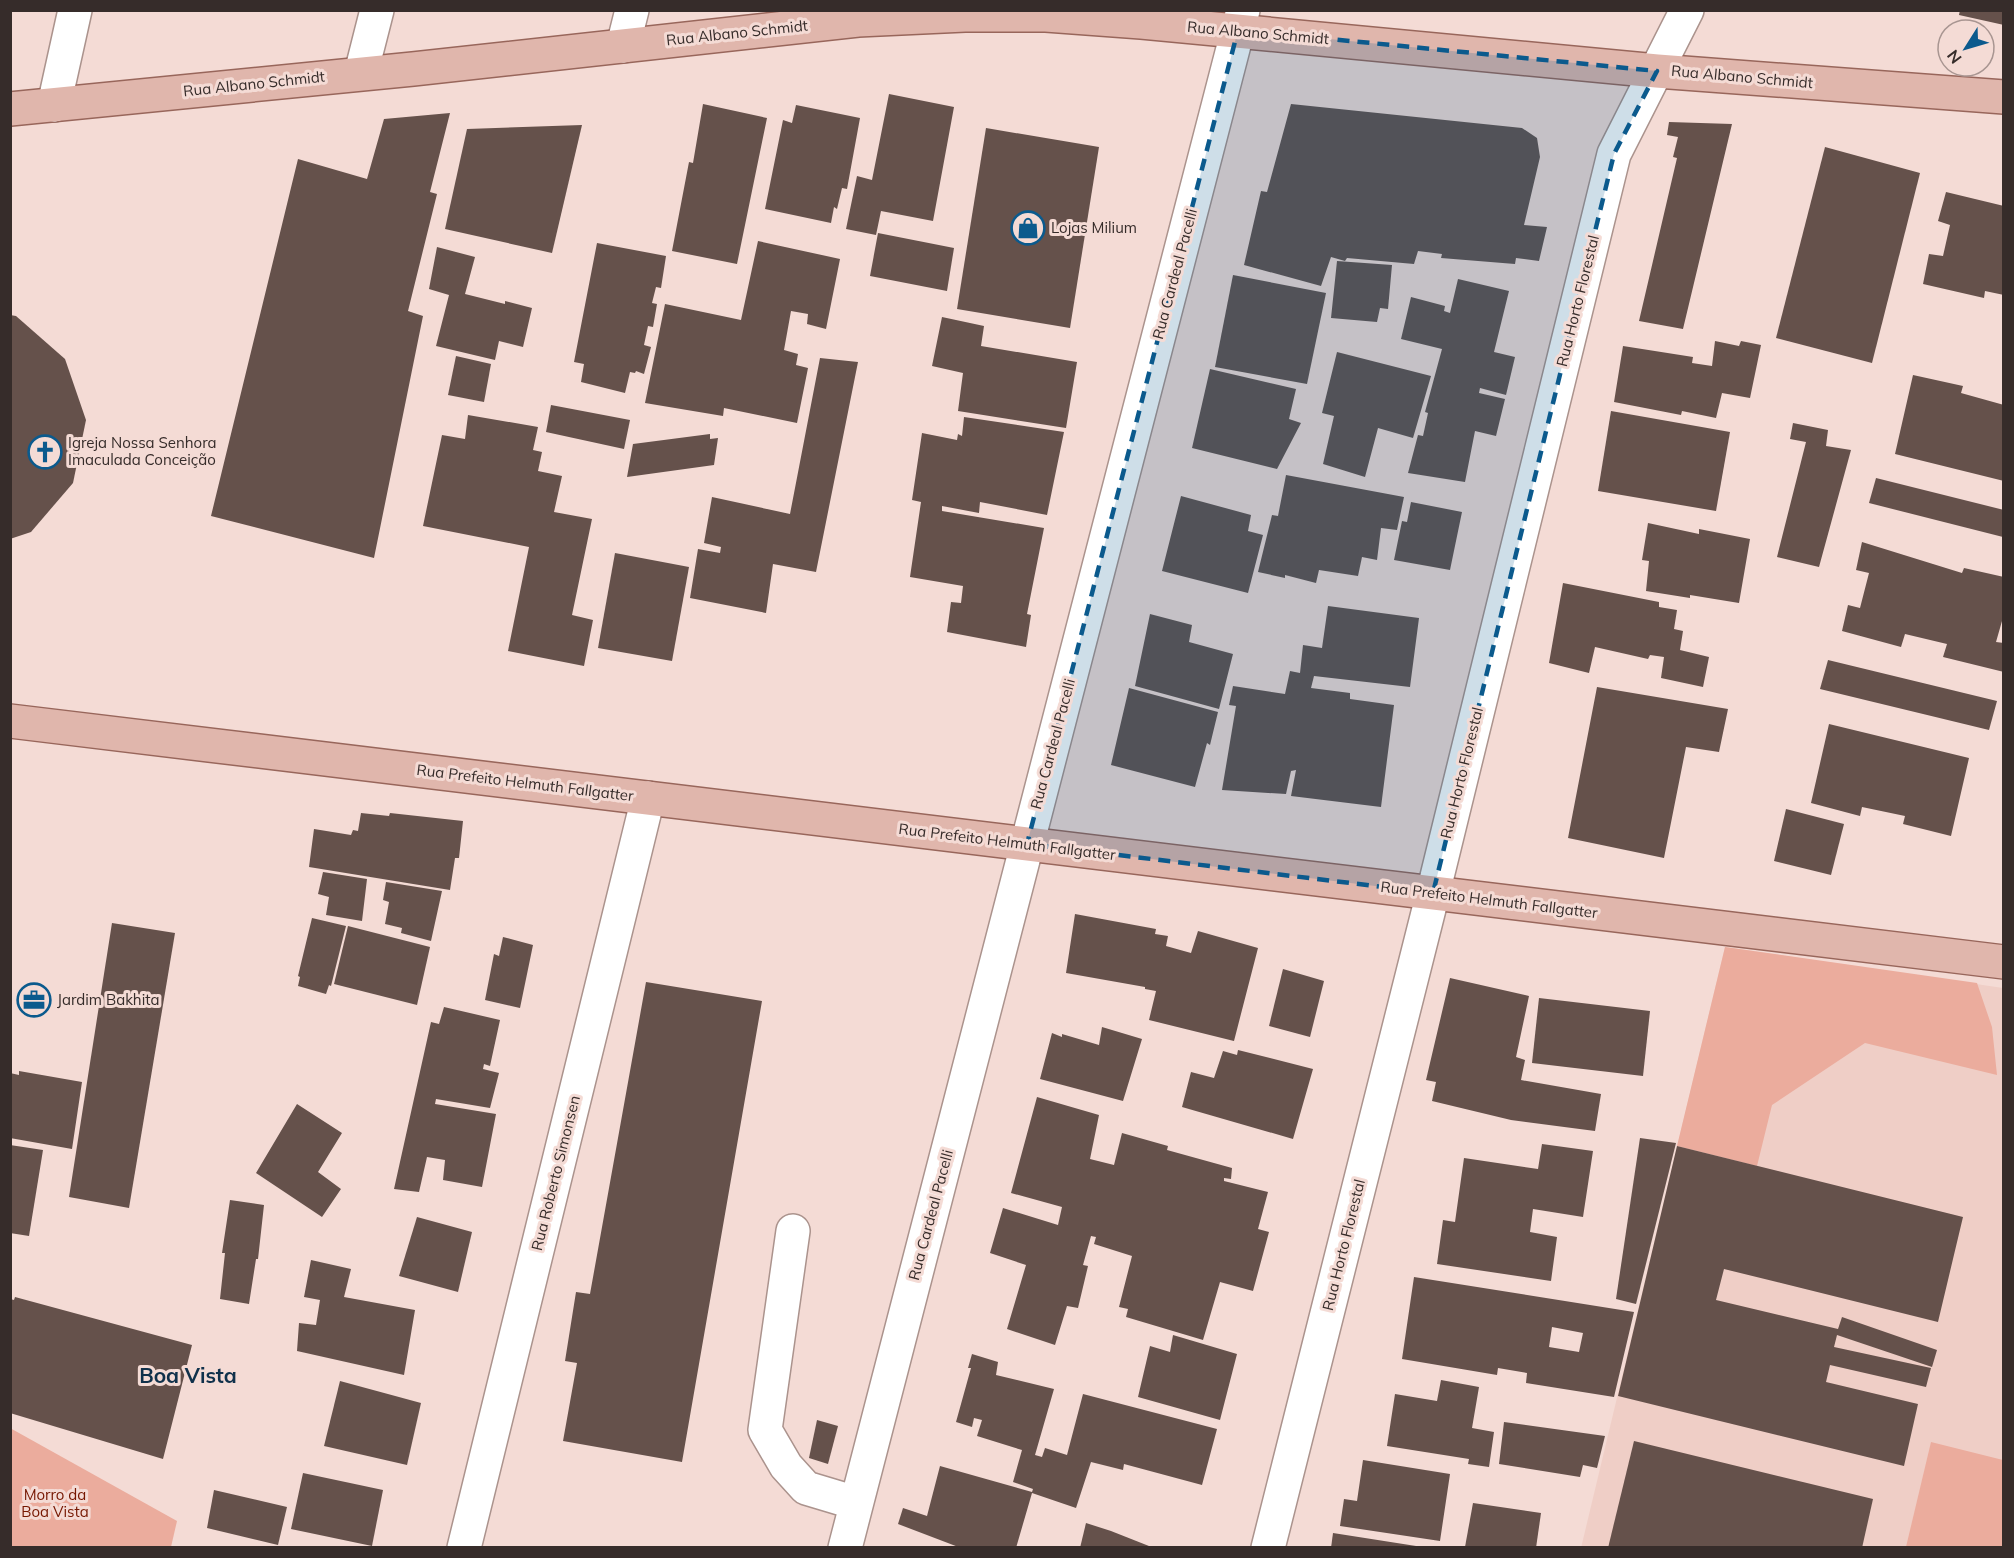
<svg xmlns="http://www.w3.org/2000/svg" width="2014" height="1558" font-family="Mulish,sans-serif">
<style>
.built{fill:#efcec6}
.green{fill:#ebac9d}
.building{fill:#65514b;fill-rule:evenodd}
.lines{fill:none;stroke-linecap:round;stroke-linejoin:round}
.minor-casing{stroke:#ab938d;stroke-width:36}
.major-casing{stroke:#98665b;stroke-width:36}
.minor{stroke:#fff;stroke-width:33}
.major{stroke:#e0b6ac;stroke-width:33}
.marked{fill:#0b5a8d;fill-opacity:0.2;stroke:#0b5a8d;stroke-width:4.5;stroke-dasharray:12 8;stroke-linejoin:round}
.labels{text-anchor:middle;stroke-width:6;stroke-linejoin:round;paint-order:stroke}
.street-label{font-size:15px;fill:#362c2a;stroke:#f4dbd5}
.poi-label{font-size:15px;fill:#362c2a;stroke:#f4dbd5;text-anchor:start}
.park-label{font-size:15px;fill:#761700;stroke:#f4dbd5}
.district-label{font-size:21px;font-weight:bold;fill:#10314b;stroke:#f4dbd5}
</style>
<rect width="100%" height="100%" fill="#f4dbd5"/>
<!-- built -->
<polygon class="built" points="1725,947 2003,988 2003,1547 1581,1548"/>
<!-- green -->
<g class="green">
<polygon points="1725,947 1977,983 1992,1027 1997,1075 1865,1043 1772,1105 1757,1166 1677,1146"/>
<polygon points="10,1428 177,1521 171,1547 11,1547"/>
<polygon points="1931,1442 2003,1460 2003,1547 1906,1547"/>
</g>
<!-- building -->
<g class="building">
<polygon points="1960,10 2004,10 2004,25 1959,15"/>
<polygon points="889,94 954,107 933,221 881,211 876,235 846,229 857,176 872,180"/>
<polygon points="703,104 767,118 737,264 672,251 689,162 693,163"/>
<polygon points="1291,104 1522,128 1537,138 1540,157 1524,225 1547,227 1539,261 1516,258 1515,264 1441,258 1442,254 1418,251 1414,264 1347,258 1345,261 1331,257 1321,286 1244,265 1261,191 1267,192"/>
<polygon points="796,105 860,118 847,189 842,188 837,209 834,207 831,223 765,209 783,120 792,123"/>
<polygon points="450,113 430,192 437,194 408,311 423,316 374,558 211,516 298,159 367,179 384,119"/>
<polygon points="1669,122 1732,124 1683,329 1639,321 1677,158 1673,157 1678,137 1667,135"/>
<polygon points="582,125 552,253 445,229 467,129"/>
<polygon points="986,128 1099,147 1070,328 957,309"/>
<polygon points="1825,147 1920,173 1872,363 1776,338"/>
<polygon points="1946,192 2004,206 2004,295 1985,291 1984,298 1923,284 1929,254 1943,256 1950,225 1938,221"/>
<polygon points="878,233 954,248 947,291 870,276"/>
<polygon points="758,241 840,259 826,329 807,324 808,314 791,311 784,350 798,354 796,365 808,368 797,423 724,408 723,416 645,403 665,304 741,320"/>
<polygon points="597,243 666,256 661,288 656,287 652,303 657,304 653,327 648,326 644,345 651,347 644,374 636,371 635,373 630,372 625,393 581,382 584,364 574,362"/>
<polygon points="437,247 475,257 465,294 505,304 505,301 532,308 523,347 499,341 495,360 436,346 449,295 429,289"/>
<polygon points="1337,261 1392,265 1388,309 1380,308 1377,322 1331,318"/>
<polygon points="1233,275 1326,293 1307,384 1215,367"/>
<polygon points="1458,279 1509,291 1494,352 1515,357 1506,395 1480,388 1479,393 1505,399 1496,436 1475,431 1465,482 1408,473 1418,435 1423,436 1428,413 1425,412 1442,349 1401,339 1411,297 1445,306 1444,311 1450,313"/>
<polygon points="10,315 16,316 65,359 86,420 73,483 31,532 10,539"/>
<polygon points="942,317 984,326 981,346 1077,362 1066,428 958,411 963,373 932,366"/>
<polygon points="1715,341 1739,346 1741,341 1761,345 1750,398 1722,393 1716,418 1682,411 1681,415 1614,402 1623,346 1693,357 1692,363 1712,366"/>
<polygon points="1337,352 1431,376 1413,438 1378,428 1365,477 1323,464 1334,416 1322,413"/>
<polygon points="456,356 491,364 484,402 448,395"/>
<polygon points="820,358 858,362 816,572 773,564 766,613 690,598 698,549 720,553 721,547 704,543 712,497 790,514"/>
<polygon points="1210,369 1296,389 1289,419 1301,423 1277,469 1192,448"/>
<polygon points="1913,375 1963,386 1961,393 2004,405 2004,481 1895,454"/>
<polygon points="551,405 630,420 624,449 546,432"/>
<polygon points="1611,411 1730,432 1716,511 1598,491"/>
<polygon points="468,415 538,427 533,450 542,452 538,471 562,476 554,512 592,519 572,615 593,620 584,666 508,651 529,547 423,526 442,435 465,439"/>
<polygon points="964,417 1064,432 1047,515 980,502 979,513 942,506 942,511 1044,528 1027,614 1031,615 1026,647 947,632 951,602 961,603 963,586 910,577 921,502 912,500 922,433 957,440 958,434 962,436"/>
<polygon points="1793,423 1828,430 1826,446 1851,450 1819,567 1777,557 1806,442 1790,439"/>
<polygon points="710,434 710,439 718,438 714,465 627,477 633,444"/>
<polygon points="1286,475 1404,497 1397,530 1381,528 1377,560 1362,557 1358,576 1319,570 1316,583 1285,575 1285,578 1258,572 1272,515 1278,516"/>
<polygon points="1876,478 2004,510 2003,537 1869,503"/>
<polygon points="1181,496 1251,515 1248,531 1263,535 1248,593 1162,571"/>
<polygon points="1411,502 1462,512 1450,570 1394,560 1402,521 1407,522"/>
<polygon points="1648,523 1699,534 1699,529 1750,539 1739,603 1690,595 1690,598 1646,591 1649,561 1642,560"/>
<polygon points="1862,542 1962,573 1964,568 2004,577 2004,614 1996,642 2004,643 2004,672 1943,657 1947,644 1905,634 1901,647 1842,631 1848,605 1860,608 1869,573 1856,570"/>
<polygon points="615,553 689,567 672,661 598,648"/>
<polygon points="1563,583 1659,602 1659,607 1677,610 1674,629 1683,631 1680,650 1709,657 1703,687 1661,678 1664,657 1650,655 1648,659 1595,647 1589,673 1549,663"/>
<polygon points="1328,606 1419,618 1410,687 1314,676 1311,688 1350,693 1350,699 1394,705 1381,807 1291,796 1296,770 1291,771 1286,794 1222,790 1236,706 1229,705 1233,686 1285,694 1290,671 1300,673 1303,645 1322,648"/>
<polygon points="1150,614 1192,625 1189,642 1233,654 1219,709 1135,686"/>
<polygon points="1828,660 1997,701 1989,730 1820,689"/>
<polygon points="1597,687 1728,709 1719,752 1686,747 1664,858 1568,838"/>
<polygon points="1129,688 1218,712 1210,745 1207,743 1195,787 1111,765"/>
<polygon points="1829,724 1969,758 1951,836 1903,824 1905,816 1862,807 1860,816 1811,803"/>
<polygon points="1786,809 1844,824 1831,875 1774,861"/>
<polygon points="361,813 389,816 390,813 463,821 459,858 455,858 450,890 309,867 314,829 351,835 353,830 358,831"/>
<polygon points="323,872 367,879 362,921 326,915 329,897 318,894"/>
<polygon points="386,882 442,891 431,941 401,933 402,928 385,924 389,902 383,900"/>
<polygon points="1075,914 1156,929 1155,934 1168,936 1166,946 1191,953 1198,931 1258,948 1234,1041 1149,1020 1156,991 1145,989 1145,987 1066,973"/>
<polygon points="312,918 346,926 331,986 329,985 326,994 298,986 300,977 298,976"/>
<polygon points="112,923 175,933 129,1208 69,1197"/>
<polygon points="348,926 430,947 417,1005 334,984"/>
<polygon points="503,937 533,945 520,1008 485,1000 494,954 499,956"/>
<polygon points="1283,969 1324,981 1310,1037 1269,1026"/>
<polygon points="1450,978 1529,996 1516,1057 1525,1060 1521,1080 1601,1094 1595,1131 1511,1120 1432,1101 1436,1082 1426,1080"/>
<polygon points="646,982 762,1001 682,1462 563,1441 577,1363 565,1361 576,1292 590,1294"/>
<polygon points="1539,998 1650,1011 1643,1076 1532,1063"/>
<polygon points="444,1007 500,1020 490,1066 484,1064 483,1069 499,1073 490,1108 436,1099 435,1104 496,1114 482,1187 443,1180 445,1160 427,1157 419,1192 394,1189 431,1022 439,1024"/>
<polygon points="1102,1027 1142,1039 1123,1101 1040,1079 1052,1033 1062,1037 1062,1034 1099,1045"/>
<polygon points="1238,1050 1313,1069 1293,1139 1182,1107 1191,1072 1214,1078 1223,1051 1237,1055"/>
<polygon points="19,1071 82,1082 72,1149 10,1138 10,1073 19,1075"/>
<polygon points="1037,1097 1099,1115 1090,1159 1114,1165 1122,1133 1168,1146 1167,1150 1232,1168 1231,1179 1224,1178 1224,1181 1268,1192 1258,1229 1269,1232 1253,1291 1220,1282 1203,1340 1126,1317 1128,1309 1119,1307 1132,1256 1094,1244 1096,1237 1091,1236 1083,1265 1088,1266 1078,1308 1067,1306 1055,1345 1007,1329 1026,1265 990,1253 1003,1208 1058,1225 1062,1207 1011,1193"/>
<polygon points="297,1104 342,1133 318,1172 341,1189 322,1217 256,1173"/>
<polygon points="1640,1138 1676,1143 1636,1304 1616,1299"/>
<polygon points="1542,1144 1593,1151 1583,1217 1533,1209 1530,1232 1557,1237 1551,1281 1437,1264 1443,1220 1455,1222 1464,1158 1538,1169"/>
<polygon points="10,1145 43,1150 29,1236 10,1233"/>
<polygon points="1677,1146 1963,1217 1938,1322 1724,1269 1716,1300 1838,1329 1842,1317 1937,1350 1932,1367 1837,1335 1834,1347 1931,1368 1926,1387 1830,1365 1826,1382 1918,1404 1904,1466 1618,1396"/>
<polygon points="230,1200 264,1205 258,1259 256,1259 249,1304 220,1299 225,1253 222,1253"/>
<polygon points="417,1217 472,1232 458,1292 399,1276"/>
<polygon points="311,1260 351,1269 344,1297 415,1310 404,1375 297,1351 299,1323 316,1325 320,1300 304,1297"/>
<path d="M1414,1277l220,35 -20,85 -88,-14 1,-10 -29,-5 -1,7 -95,-16zM1552,1327l31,6 -4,19 -30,-5z"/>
<polygon points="15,1297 192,1345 163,1459 10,1413 10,1299 14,1300"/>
<polygon points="1173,1335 1237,1354 1220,1420 1138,1397 1150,1346 1170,1352"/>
<polygon points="972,1354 998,1362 996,1375 1054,1389 1035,1455 1042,1457 1045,1448 1067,1455 1083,1394 1217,1429 1202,1485 1124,1464 1123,1470 1091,1462 1076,1508 1032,1493 1016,1548 961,1548 898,1524 903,1508 927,1516 940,1466 1032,1492 1033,1489 1013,1482 1022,1450 977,1436 982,1420 974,1418 972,1427 956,1422 971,1368 968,1368"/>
<polygon points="1441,1380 1479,1387 1472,1428 1494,1432 1489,1467 1468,1464 1469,1459 1387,1446 1395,1394 1437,1401"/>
<polygon points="340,1381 421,1403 407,1465 324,1446"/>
<polygon points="817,1420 838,1426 828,1464 809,1458"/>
<polygon points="1504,1422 1605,1436 1597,1468 1583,1465 1580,1477 1499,1464"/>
<polygon points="1634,1441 1873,1499 1862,1548 1608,1548"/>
<polygon points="1363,1460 1450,1474 1440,1541 1340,1526 1344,1499 1357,1501"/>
<polygon points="303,1473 383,1490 372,1546 291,1529"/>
<polygon points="214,1490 287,1507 278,1545 207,1528"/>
<polygon points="1473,1503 1541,1513 1536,1548 1465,1547"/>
<polygon points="1086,1523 1111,1531 1154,1548 1080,1548"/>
<polygon points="1333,1533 1416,1546 1416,1548 1331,1548"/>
</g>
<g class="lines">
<!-- minor casing -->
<g class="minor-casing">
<g id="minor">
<polyline points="623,46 632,10"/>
<polyline points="361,73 377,10"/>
<polyline points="54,105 75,10"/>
<polyline points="793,1231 765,1430 786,1466 806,1488 856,1503"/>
<polyline points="464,1548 648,798"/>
<polyline points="845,1548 1243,10"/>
<polyline points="1268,1548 1433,893 1614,154 1687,10"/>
</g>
</g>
<!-- major casing -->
<g class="major-casing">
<g id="major">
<polyline points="10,109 413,69 858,20 965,15 1046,15 1141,22 1657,71 2004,97"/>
<polyline points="10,721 2004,962"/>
</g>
</g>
<!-- minor -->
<use href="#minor" class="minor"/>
<!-- major -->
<use href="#major" class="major"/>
</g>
<!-- marked area -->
<path class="marked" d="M1238,30l419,41 -43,83 -181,739 -406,-49z"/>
<!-- icons -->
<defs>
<g id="shop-ring" transform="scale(1.725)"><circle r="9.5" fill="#f4dbd5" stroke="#0b5a8d" stroke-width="1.5"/><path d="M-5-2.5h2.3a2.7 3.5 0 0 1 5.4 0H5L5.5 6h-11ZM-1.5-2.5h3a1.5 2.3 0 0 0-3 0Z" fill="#0b5a8d"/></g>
<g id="church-ring" transform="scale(1.725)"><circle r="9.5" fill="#f4dbd5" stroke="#0b5a8d" stroke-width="1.5"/><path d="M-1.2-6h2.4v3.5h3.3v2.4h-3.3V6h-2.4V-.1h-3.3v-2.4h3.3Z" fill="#0b5a8d"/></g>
<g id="office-ring" transform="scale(1.725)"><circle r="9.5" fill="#f4dbd5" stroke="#0b5a8d" stroke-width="1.5"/><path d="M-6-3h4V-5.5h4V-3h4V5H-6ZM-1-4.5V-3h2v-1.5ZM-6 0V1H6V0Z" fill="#0b5a8d"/></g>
</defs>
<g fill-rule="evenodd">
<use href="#shop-ring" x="1028" y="228"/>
<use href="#church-ring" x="45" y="452"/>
<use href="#office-ring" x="34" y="1000"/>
</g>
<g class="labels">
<!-- street labels -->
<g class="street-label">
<text transform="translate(737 33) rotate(-6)" y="5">Rua Albano Schmidt</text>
<text transform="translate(1258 33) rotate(5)" y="5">Rua Albano Schmidt</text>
<text transform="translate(1742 77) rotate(5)" y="5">Rua Albano Schmidt</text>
<text transform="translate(254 84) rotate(-6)" y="5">Rua Albano Schmidt</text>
<text transform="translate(1175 274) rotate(-75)" y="5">Rua Cardeal Pacelli</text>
<text transform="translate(1578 301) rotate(-76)" y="5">Rua Horto Florestal</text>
<text transform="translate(1053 744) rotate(-75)" y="5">Rua Cardeal Pacelli</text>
<text transform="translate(1462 773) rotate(-76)" y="5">Rua Horto Florestal</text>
<text transform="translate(525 783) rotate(7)" y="5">Rua Prefeito Helmuth Fallgatter</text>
<text transform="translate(1007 842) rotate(7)" y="5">Rua Prefeito Helmuth Fallgatter</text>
<text transform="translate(1489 900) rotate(7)" y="5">Rua Prefeito Helmuth Fallgatter</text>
<text transform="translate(556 1173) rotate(-76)" y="5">Rua Roberto Simonsen</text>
<text transform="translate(931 1215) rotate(-75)" y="5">Rua Cardeal Pacelli</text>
<text transform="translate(1344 1245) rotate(-76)" y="5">Rua Horto Florestal</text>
</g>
<!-- poi labels -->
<g class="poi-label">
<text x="1051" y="233">Lojas Milium</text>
<text x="68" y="448">Igreja Nossa Senhora<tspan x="68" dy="17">Imaculada Conceição</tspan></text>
<text x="57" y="1005">Jardim Bakhita</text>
</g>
<!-- park labels -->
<g class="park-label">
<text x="55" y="1500">Morro da<tspan x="55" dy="17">Boa Vista</tspan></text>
</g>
<!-- district labels -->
<g class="district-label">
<text x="188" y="1383">Boa Vista</text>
</g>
</g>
<!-- border -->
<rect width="2014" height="1558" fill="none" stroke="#362c2a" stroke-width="24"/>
<!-- north arrow -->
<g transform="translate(1966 48) rotate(233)"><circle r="28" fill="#f4dbd5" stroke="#a89591" stroke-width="1.5"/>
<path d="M0-4.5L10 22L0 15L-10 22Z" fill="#0b5a8d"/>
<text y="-9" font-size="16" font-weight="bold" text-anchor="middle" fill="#362c2a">N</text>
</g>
</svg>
